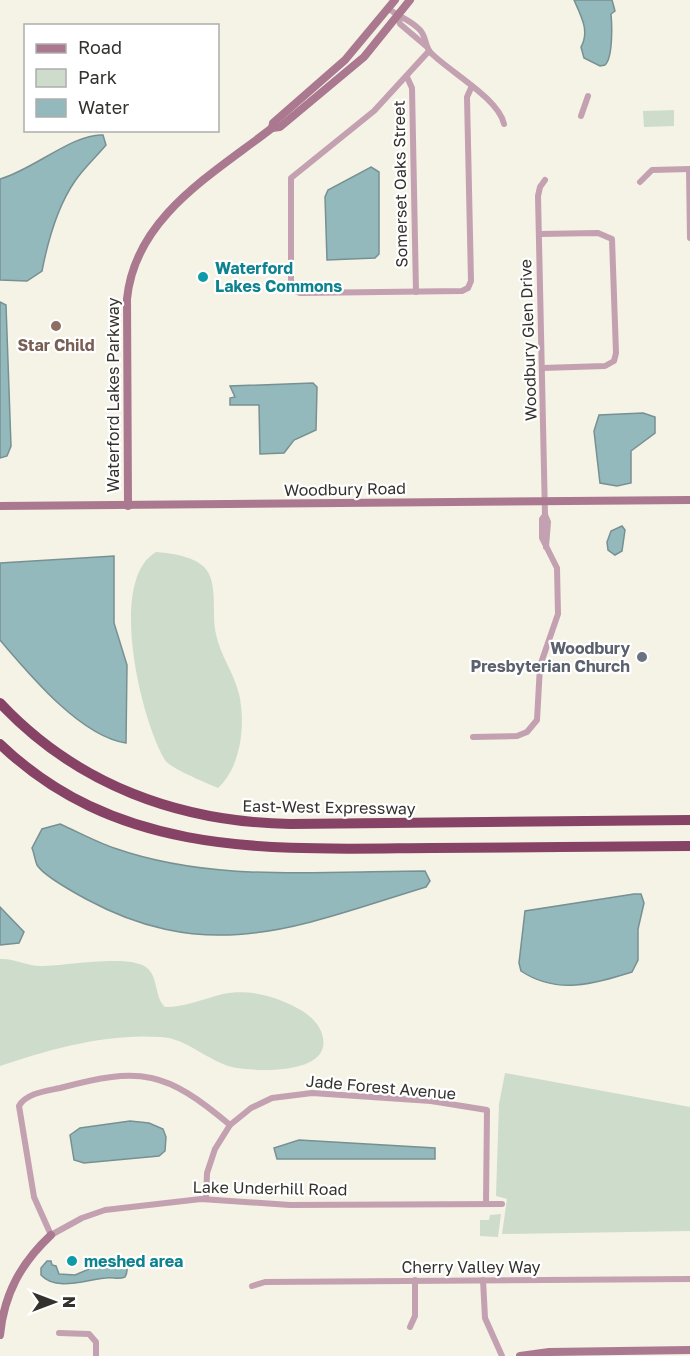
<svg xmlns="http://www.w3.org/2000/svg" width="690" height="1356" font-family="'Golos Text',sans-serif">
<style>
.green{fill:#cedccc}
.water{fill:#94b9bd;stroke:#779092;stroke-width:1.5}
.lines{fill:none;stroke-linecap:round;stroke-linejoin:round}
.street{stroke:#c3a1b0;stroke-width:6}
.secondary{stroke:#aa7990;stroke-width:8}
.highway{stroke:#864366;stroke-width:10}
.culture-dot{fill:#0f9aa8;stroke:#fff;stroke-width:2}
.education-dot{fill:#8d6e63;stroke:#fff;stroke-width:2}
.worship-dot{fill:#6b7280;stroke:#fff;stroke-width:2}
.labels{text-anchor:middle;stroke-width:4.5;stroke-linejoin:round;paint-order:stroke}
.street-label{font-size:16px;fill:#33322d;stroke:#fff}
.culture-label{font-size:16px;font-weight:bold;fill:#0d838f;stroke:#fff;text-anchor:start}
.education-label{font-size:16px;font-weight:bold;fill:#785e54;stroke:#fff}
.worship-label{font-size:16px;font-weight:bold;fill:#5b616d;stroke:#fff;text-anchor:end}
</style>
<rect width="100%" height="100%" fill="#f5f2e6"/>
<!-- green -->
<g class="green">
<polygon points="674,110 674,126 644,127 643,111"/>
<path d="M156,552c14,1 37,4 48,15 15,15 7,47 12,67 4,21 18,39 23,60 7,30 2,73 -21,94 -11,-5 -47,-19 -53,-28 -24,-40 -58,-180 -9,-208z"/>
<path d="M0,959c13,-1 27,7 41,7 23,0 87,-12 105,1 13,10 8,30 19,40 20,0 38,-8 58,-13 26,-5 52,2 74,14 12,6 24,17 26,30 7,37 -68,34 -91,29 -24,-6 -46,-29 -71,-30 -54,-4 -111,12 -161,29z"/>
<polygon points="505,1073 690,1107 690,1231 502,1234 507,1199 496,1196 499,1104"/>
<polygon points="501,1214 498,1237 480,1236 480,1220 489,1220 490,1215"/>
</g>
<!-- water -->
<g class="water">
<path d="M574,0h38l3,11 -4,3c1,11 2,44 -6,51l-5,1 -16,-8 -3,-11c9,-16 0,-31 -7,-47z"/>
<path d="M103,135l3,10c-10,12 -22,23 -31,36 -18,26 -27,59 -33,90l-15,10 -27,-1v-101c31,-8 74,-46 103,-44z"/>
<polygon points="371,167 379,172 379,254 375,258 327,260 325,197 328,190"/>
<polygon points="0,302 6,305 11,446 7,456 0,458"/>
<polygon points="313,383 317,387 316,430 294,440 284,453 260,454 259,405 230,405 230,398 235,397 230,386"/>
<polygon points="643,413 655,417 655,433 631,451 631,483 617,486 600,483 594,431 599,415"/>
<polygon points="622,526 625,530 622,551 615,555 608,550 607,542 611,531"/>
<path d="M114,556v67l13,42 -1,78c-46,-7 -97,-69 -126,-103v-77z"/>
<path d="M60,824c18,8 36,18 54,24 100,35 207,23 311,23l5,10 -4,6c-125,38 -214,80 -340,12 -11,-6 -43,-24 -49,-34 -2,-5 -3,-12 -5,-17l10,-19z"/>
<path d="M634,894h7l3,9 -6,26v31l-6,12c-39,12 -75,23 -111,-1l-2,-8 6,-52z"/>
<polygon points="0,907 24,932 19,943 0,945"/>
<polygon points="130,1121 149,1123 163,1129 166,1137 165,1151 159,1156 84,1163 74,1160 70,1135 80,1128"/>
<polygon points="299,1140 435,1148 435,1159 277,1159 274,1148"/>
<path d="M120,1256c5,8 10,12 5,21 -7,3 -11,0 -19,1 -18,1 -50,14 -65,-3v-7l6,-7h4l1,4 4,1 3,8 16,1z"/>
</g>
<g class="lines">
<!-- street -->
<g class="street">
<path d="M389,9c10,8 20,10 30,20 8,7 5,17 12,24 19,19 68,46 73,71"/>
<polyline points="398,17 400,24 426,46"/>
<polyline points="429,51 374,111 291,178 291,284 294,290 300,293 462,291 468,288 471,281 467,97 471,88"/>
<polyline points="407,77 412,88 416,292"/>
<polyline points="581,116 588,96"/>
<polyline points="689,169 690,238"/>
<polyline points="545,180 540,187 538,196 545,515 548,522 546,547"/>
<polyline points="640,182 652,170 690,169"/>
<polyline points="539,234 598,233 612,239 616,353 614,361 605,366 542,368"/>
<polyline points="473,737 517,736 527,732 537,720 540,666 558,614 557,568 542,538 542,519 545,515"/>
<path d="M230,1125c-64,-54 -89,-59 -170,-37 -13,3 -34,5 -41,18l15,91 17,38 31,-17 23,-8 96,-11 89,6 212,-1"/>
<polyline points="206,1199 207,1173 215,1149 230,1125 251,1108 272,1098 312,1093 431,1101 487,1110 486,1204"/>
<polyline points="483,1280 485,1318 502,1356"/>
<polyline points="252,1286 265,1282 690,1279"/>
<polyline points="410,1327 415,1316 415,1280"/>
<polyline points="59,1333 89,1334 96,1342 96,1356"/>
</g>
<!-- secondary -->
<g class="secondary">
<polyline points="272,128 280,127 364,57 410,0"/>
<polyline points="0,506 690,500"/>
<path d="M128,506l-1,-207c8,-82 86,-125 145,-171l1,-5 72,-63 50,-60"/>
<path d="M0,1335c4,-41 21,-72 51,-100"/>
<polyline points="520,1356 549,1352 690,1350"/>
</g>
<!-- highway -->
<g class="highway">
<path d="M0,703c77,82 179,119 290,121l400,-4"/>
<path d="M0,744c121,116 277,105 432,104 86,-1 172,-1 258,-2"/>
</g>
</g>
<!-- markers -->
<g class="culture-dot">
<circle cx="203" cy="277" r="6"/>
<circle cx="72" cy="1261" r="6"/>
</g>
<circle class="education-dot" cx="56" cy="326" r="6"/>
<circle class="worship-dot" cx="642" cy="657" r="6"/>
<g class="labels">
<!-- street labels -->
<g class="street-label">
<text transform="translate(400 184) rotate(-91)" y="6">Somerset Oaks Street</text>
<text transform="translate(528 340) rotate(-92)" y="6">Woodbury Glen Drive</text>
<text transform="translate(113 395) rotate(-90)" y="6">Waterford Lakes Parkway</text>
<text transform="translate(345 489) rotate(-1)" y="6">Woodbury Road</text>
<text transform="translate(329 807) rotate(1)" y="6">East-West Expressway</text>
<text transform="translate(381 1087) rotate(5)" y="6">Jade Forest Avenue</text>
<text transform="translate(270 1188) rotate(1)" y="6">Lake Underhill Road</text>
<text x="471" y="1273">Cherry Valley Way</text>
</g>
<!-- culture labels -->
<g class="culture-label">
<text x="215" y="274">Waterford<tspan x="215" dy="18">Lakes Commons</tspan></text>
<text x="84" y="1267">meshed area</text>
</g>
<!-- education labels -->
<g class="education-label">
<text x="56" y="351">Star Child</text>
</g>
<!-- worship labels -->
<g class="worship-label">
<text x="630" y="654">Woodbury<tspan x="630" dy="18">Presbyterian Church</tspan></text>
</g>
</g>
<!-- legend -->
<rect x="24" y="24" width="195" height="108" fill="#ffffff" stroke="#adadab" stroke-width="1.5"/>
<rect x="36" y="44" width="30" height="9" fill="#aa7990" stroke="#adadab" stroke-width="1.5"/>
<text x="78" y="54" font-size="18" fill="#33322d">Road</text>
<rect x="36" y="69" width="30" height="18" fill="#cedccc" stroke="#adadab" stroke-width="1.5"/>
<text x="78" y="84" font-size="18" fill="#33322d">Park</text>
<rect x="36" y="99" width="30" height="18" fill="#94b9bd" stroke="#adadab" stroke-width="1.5"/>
<text x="78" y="114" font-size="18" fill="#33322d">Water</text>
<!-- north arrow -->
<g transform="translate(54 1302) rotate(90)" stroke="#ffffff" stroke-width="4.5" paint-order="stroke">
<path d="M0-4.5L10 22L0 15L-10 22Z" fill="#33322d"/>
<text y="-9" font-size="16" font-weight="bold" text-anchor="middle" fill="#33322d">N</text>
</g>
</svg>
